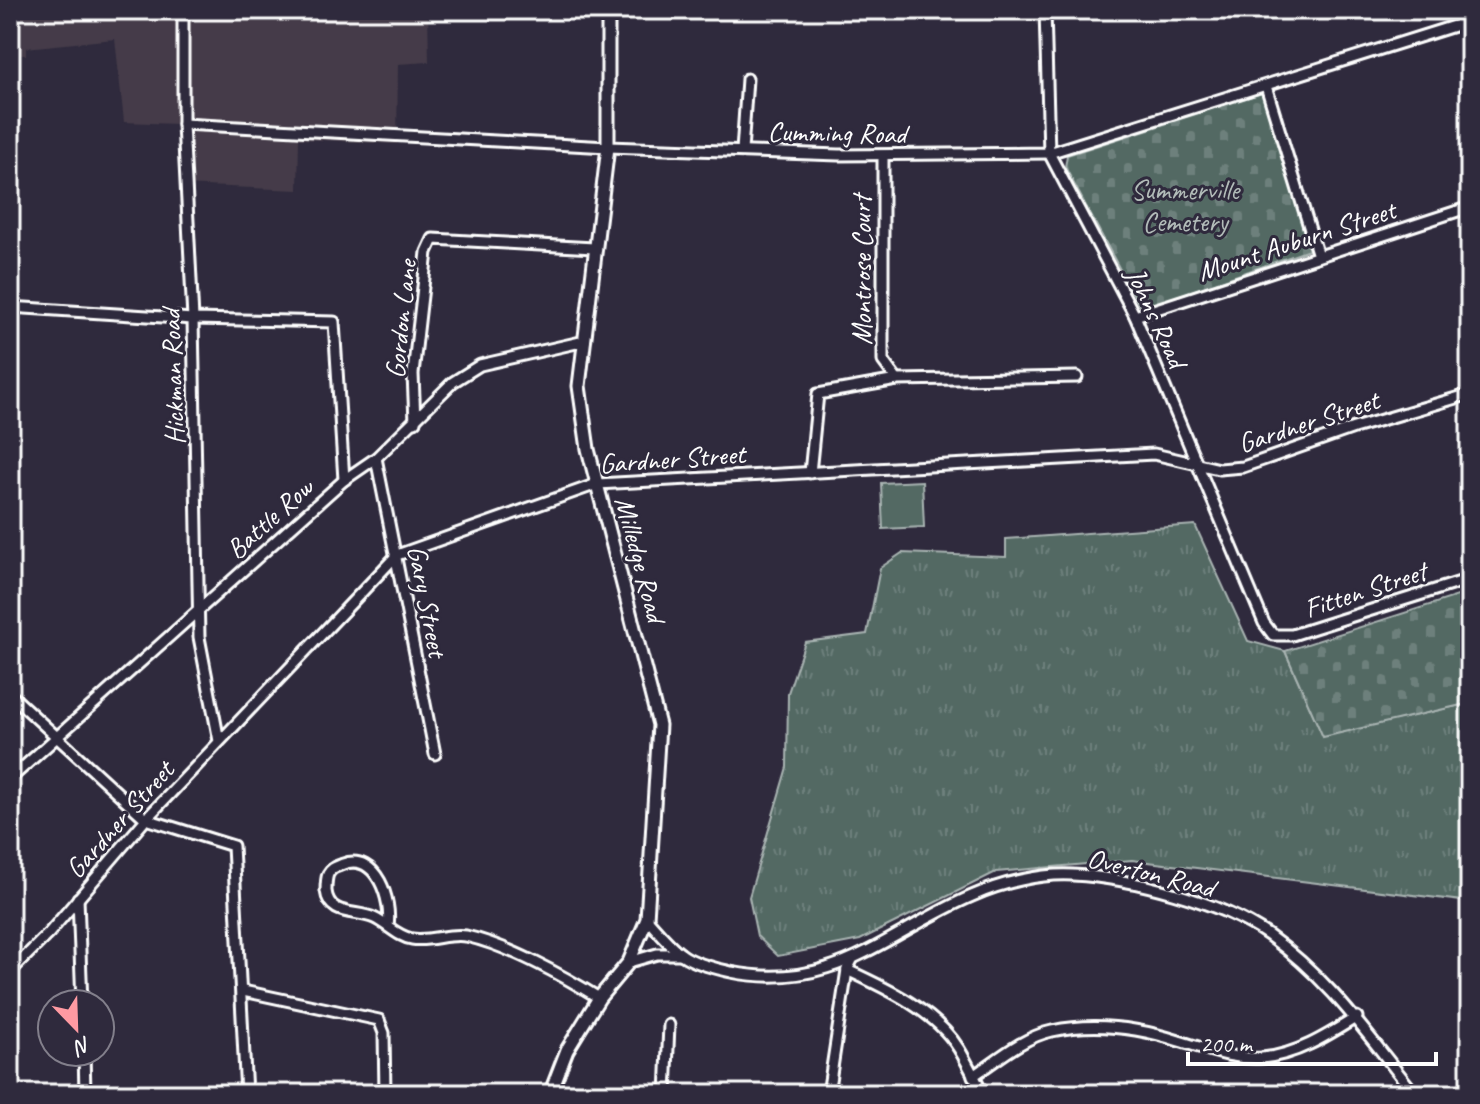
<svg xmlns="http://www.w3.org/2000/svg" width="1480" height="1104" font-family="Caveat,sans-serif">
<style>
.built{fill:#443b48}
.grass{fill:url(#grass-tufts);stroke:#a9b4b2;stroke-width:2}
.cemetery{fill:url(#cemetery-stones);stroke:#a9b4b2;stroke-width:2}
.pitch{fill:#536964;stroke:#a9b4b2;stroke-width:2}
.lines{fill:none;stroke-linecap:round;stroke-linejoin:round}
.minor-casing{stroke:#fff;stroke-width:15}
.tertiary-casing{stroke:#fff;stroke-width:17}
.minor{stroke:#2f2a3d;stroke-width:9}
.tertiary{stroke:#2f2a3d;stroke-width:11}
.labels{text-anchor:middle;stroke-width:6;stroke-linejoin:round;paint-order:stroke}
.street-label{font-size:28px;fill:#fff;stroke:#2f2a3d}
.park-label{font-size:28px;fill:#b2bcb9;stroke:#2f2a3d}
</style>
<defs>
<pattern id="grass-tufts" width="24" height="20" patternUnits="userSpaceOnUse" patternTransform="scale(2)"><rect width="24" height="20" fill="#536964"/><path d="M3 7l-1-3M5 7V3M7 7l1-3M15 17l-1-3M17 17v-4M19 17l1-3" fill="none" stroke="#6d807b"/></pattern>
<pattern id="cemetery-stones" width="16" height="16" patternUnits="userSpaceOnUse" patternTransform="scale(2)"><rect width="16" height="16" fill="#536964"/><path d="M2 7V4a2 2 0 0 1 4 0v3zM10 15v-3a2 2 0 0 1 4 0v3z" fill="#6d807b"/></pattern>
</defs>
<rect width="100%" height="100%" fill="#2f2a3d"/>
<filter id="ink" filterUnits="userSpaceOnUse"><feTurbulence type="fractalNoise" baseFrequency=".0125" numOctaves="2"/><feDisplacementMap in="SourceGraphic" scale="16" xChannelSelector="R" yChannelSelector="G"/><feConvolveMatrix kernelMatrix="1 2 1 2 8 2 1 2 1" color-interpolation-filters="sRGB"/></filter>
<g filter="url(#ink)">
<!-- built -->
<polygon class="built" points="10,10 428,10 429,62 398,64 397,144 299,139 298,190 180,185 176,124 124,122 115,39 26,48 26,55 10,55"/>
<!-- grass -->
<polygon class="grass" points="1195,525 1248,641 1285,651 1323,736 1470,703 1470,902 1132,860 996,872 860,940 778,956 757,936 749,897 787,767 788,693 805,642 867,634 880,568 902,553 1006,557 1006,539"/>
<!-- cemetery -->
<g class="cemetery">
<polygon points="1265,92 1309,250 1161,302 1139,305 1065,167 1067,155"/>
<polygon points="1470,592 1470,703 1323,737 1285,651"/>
</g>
<!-- pitch -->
<polygon class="pitch" points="922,481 924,527 883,529 881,483"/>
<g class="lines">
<!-- minor casing -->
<g class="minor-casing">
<g id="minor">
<polyline points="183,10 183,124 193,319 199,637 219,741"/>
<polyline points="1045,10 1049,153 1135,316 1264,623 1273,635 1292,635 1470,579"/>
<polyline points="1266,86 1318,256"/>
<polyline points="183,124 608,147 839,155 1049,153 1470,21"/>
<polyline points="742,151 747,79"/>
<polyline points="883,156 883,361 897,380"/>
<polyline points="10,307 193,319 334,322 344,480"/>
<polyline points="1135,316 1470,207"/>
<polyline points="415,422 413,374 427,252 433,239 594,248"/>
<polyline points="376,458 435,754"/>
<polyline points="810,473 818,394 897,380 1077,377"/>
<polyline points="10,694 146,819 233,846 246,1094"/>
<polyline points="10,779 344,480 376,458 453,382 480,365 585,341"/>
<polyline points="78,898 82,1004"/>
<path d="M647,919c10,11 21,25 34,35 14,10 34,14 50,18 103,21 155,-39 241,-76 29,-13 69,-23 101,-21 58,3 146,26 195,60 63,45 99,100 147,159"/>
<path d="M388,926c4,-25 -11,-74 -45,-62 -7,3 -11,3 -15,10 -2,5 -2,11 -2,17 3,26 30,19 48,27 13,6 24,19 38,21 18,3 36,-6 54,-3 41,9 98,40 133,62"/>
<path d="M852,960l-5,10c39,18 89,41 112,79 9,15 16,30 24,45"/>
<polyline points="629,962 657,954 681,954"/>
<polyline points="10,972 49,933 146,819 397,555 597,484 1154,454 1219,469 1243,467 1354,428 1470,394"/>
<polyline points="243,991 379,1020 384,1033 385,1094"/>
<polyline points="84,1052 85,1094"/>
<path d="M973,1076c24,-16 50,-39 79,-45 42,-9 87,-3 127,10 28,8 53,19 83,17 35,-3 66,-23 95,-41"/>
<polyline points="666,1094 669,1025"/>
<polyline points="828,1094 847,970"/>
</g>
</g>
<!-- tertiary casing -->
<g class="tertiary-casing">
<polyline id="tertiary" points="550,1094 567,1050 599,998 629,962 647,919 659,725 588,449 579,386 608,147 608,10"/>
</g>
<!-- minor -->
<use href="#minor" class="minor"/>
<!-- tertiary -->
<use href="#tertiary" class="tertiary"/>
</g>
</g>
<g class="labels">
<!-- street labels -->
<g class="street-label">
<text transform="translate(837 132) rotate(1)" y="10">Cumming Road</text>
<text transform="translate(1296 240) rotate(-18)" y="10">Mount Auburn Street</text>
<text transform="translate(861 270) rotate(-90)" y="10">Montrose Court</text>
<text transform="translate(1157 317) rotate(65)" y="10">Johns Road</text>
<text transform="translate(400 319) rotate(-84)" y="10">Gordon Lane</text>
<text transform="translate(172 377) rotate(-92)" y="10">Hickman Road</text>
<text transform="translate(1308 421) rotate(-18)" y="10">Gardner Street</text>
<text transform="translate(672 458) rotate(-4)" y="10">Gardner Street</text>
<text transform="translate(269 518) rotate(-42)" y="10">Battle Row</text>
<text transform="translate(641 559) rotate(75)" y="10">Milledge Road</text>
<text transform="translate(1365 589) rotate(-18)" y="10">Fitten Street</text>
<text transform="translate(428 601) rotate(79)" y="10">Gary Street</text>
<text transform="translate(119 819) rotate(-48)" y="10">Gardner Street</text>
<text transform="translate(1151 872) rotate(14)" y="10">Overton Road</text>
</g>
<!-- park labels -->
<g class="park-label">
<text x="1185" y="199">Summerville<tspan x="1185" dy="32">Cemetery</tspan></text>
</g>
</g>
<!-- margin -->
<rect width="1480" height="1104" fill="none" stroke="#2f2a3d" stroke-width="40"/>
<rect x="20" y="20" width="1440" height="1064" fill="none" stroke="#fff" stroke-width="3" filter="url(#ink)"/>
<!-- north arrow -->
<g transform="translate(76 1028) rotate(157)"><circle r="38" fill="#2f2a3d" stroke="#827f8b" stroke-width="2"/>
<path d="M0-6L14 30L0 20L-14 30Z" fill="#ff9aa2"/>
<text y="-12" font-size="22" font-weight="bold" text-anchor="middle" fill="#ffffff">N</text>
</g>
<!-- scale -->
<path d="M1188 1052v12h248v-12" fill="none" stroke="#ffffff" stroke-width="4"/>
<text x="1200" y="1052" font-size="24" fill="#ffffff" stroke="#2f2a3d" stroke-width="6" paint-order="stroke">200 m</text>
</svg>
